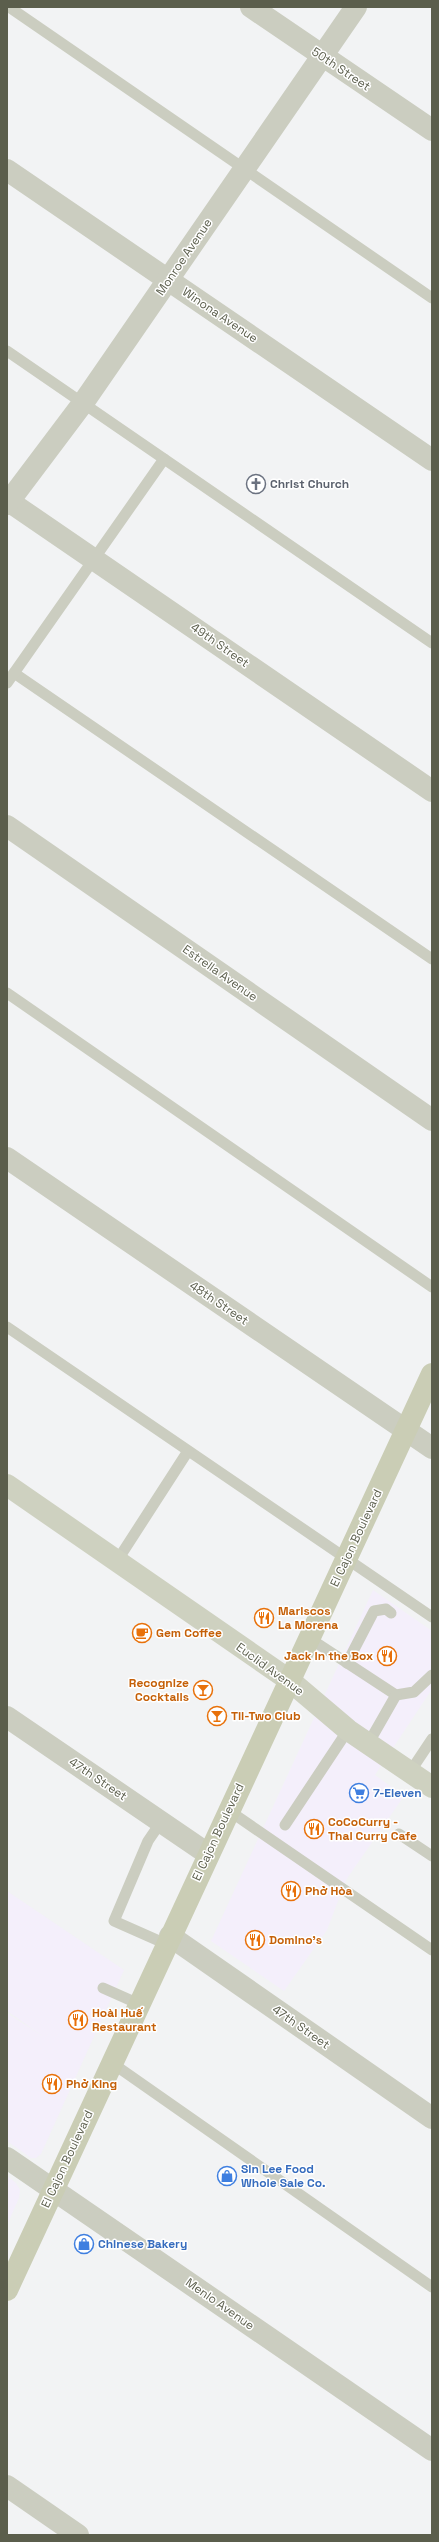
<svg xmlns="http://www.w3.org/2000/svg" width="439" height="2542" font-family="'Space Grotesk',sans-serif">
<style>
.commercial{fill:#f4effb}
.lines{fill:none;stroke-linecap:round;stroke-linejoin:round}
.service{stroke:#cbcdc0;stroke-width:11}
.minor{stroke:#cbcdc0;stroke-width:22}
.tertiary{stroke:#cbcdc0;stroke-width:22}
.secondary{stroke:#ced1c0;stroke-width:22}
.primary{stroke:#cacdb5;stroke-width:22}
.labels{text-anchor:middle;stroke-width:3;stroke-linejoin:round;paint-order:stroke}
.street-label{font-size:12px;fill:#5b5e4c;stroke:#fff}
.worship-label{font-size:12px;font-weight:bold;fill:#5b616d;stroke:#fff;text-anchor:start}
.food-label{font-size:12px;font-weight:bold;fill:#c56008;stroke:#fff;text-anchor:start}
.shop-label{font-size:12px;font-weight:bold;fill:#366cbe;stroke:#fff;text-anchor:start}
</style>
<rect width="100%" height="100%" fill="#f2f3f4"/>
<!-- commercial -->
<g class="commercial">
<polygon points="373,1590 432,1631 432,1689 375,1775 404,1796 346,1880 327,1930 284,1991 211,1941"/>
<polygon points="7,1891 124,1970 41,2154 36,2158 31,2158 7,2141 7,2013 44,2037 7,2011"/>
<polygon points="7,2176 16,2183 20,2190 19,2198 7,2225"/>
</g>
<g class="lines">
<!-- service -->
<g class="service">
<polyline points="9,7 432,298"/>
<polyline points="7,351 432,643"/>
<polyline points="14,673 432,959"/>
<polyline points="7,683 164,459"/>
<polyline points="7,993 432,1287"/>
<polyline points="7,1327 432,1617"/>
<polyline points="117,1561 188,1451"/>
<polyline points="309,1638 396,1695 414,1692 432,1675"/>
<polyline points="347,1663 374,1611 386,1609 391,1613"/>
<polyline points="368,1744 396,1695"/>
<polyline points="410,1772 432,1739"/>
<polyline points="228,1810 432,1950"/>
<polyline points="161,1822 148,1841 114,1921 166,1944"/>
<polyline points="285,1825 348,1730"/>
<polyline points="399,1834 432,1856"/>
<polyline points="103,1988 139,2004"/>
<polyline points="112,2063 432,2287"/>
</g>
<!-- minor -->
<g class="minor">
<polyline points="251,7 432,130"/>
<polyline points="7,500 432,791"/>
<polyline points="7,826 432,1120"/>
<polyline points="7,1158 432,1448"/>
<polyline points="7,1717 208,1854"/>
<polyline points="170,1936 432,2118"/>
<polyline points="7,2158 432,2450"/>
<polyline points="7,2486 78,2535"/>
</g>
<!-- tertiary -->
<g class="tertiary">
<polyline points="7,170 432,460"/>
<polyline points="7,504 83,403 356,7"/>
</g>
<!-- secondary -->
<polyline class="secondary" points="7,1485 289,1680 348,1730 432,1787"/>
<!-- primary -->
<polyline class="primary" points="7,2290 432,1374"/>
</g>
<!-- icons -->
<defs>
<g id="church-ring" transform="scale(1)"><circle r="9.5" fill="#fff" stroke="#6b7280" stroke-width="1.5"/><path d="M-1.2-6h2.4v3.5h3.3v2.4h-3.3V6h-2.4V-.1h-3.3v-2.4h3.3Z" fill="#6b7280"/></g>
<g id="restaurant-ring" transform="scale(1)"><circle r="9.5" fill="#fff" stroke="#e8710a" stroke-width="1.5"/><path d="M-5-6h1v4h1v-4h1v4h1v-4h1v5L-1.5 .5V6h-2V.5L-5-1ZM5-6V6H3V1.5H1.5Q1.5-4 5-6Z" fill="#e8710a"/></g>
<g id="cafe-ring" transform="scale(1)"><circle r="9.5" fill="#fff" stroke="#e8710a" stroke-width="1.5"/><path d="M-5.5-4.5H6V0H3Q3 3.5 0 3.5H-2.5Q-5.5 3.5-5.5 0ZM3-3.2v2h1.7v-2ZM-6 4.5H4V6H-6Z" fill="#e8710a"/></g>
<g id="bar-ring" transform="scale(1)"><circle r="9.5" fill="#fff" stroke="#e8710a" stroke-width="1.5"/><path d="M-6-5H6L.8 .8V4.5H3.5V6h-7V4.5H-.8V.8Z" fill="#e8710a"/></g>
<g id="supermarket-ring" transform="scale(1)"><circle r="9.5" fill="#fff" stroke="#3f7fe0" stroke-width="1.5"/><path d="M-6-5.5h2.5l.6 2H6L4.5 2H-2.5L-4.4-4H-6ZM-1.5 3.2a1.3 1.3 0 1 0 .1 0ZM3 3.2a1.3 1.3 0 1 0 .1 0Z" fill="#3f7fe0"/></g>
<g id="shop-ring" transform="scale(1)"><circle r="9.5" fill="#fff" stroke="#3f7fe0" stroke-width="1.5"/><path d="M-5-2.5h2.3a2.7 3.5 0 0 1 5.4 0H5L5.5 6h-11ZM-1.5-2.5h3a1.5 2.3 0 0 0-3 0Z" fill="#3f7fe0"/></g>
</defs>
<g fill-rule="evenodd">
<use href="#church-ring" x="256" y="484"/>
<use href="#restaurant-ring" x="264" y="1618"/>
<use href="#cafe-ring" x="142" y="1633"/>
<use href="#restaurant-ring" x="387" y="1656"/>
<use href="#bar-ring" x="203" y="1690"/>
<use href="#bar-ring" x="217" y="1716"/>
<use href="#supermarket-ring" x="359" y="1793"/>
<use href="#restaurant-ring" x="314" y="1829"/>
<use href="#restaurant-ring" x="291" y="1891"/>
<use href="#restaurant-ring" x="255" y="1940"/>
<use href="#restaurant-ring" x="78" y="2020"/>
<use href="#restaurant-ring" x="52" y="2084"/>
<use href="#shop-ring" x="227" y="2176"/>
<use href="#shop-ring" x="84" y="2244"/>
</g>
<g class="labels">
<!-- street labels -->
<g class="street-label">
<text transform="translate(341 69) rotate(34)" y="4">50th Street</text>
<text transform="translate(184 257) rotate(-56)" y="4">Monroe Avenue</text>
<text transform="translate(220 315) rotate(34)" y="4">Winona Avenue</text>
<text transform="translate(220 645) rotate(35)" y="4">49th Street</text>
<text transform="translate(220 973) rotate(35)" y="4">Estrella Avenue</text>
<text transform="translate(219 1303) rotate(34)" y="4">48th Street</text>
<text transform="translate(356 1538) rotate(-65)" y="4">El Cajon Boulevard</text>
<text transform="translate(270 1669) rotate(36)" y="4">Euclid Avenue</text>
<text transform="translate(98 1779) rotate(34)" y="4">47th Street</text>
<text transform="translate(218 1832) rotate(-65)" y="4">El Cajon Boulevard</text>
<text transform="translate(301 2027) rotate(35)" y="4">47th Street</text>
<text transform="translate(67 2159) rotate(-65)" y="4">El Cajon Boulevard</text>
<text transform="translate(220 2304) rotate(35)" y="4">Menlo Avenue</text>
</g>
<!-- worship labels -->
<g class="worship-label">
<text x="270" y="488">Christ Church</text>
</g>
<!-- food labels -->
<g class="food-label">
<text x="278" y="1615">Mariscos<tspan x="278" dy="14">La Morena</tspan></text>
<text x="156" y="1637">Gem Coffee</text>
<text x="373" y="1660" text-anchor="end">Jack in the Box</text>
<text x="189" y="1687" text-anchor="end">Recognize<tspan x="189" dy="14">Cocktails</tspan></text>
<text x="231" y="1720">Til-Two Club</text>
<text x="328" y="1826">CoCoCurry -<tspan x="328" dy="14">Thai Curry Cafe</tspan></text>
<text x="305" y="1895">Phở Hòa</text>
<text x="269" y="1944">Domino's</text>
<text x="92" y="2017">Hoài Huế<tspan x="92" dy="14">Restaurant</tspan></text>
<text x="66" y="2088">Phở King</text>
</g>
<!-- shop labels -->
<g class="shop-label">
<text x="373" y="1797">7-Eleven</text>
<text x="241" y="2173">Sin Lee Food<tspan x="241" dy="14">Whole Sale Co.</tspan></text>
<text x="98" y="2248">Chinese Bakery</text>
</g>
</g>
<!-- border -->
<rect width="439" height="2542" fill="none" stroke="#5b5e4c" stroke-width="16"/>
</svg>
